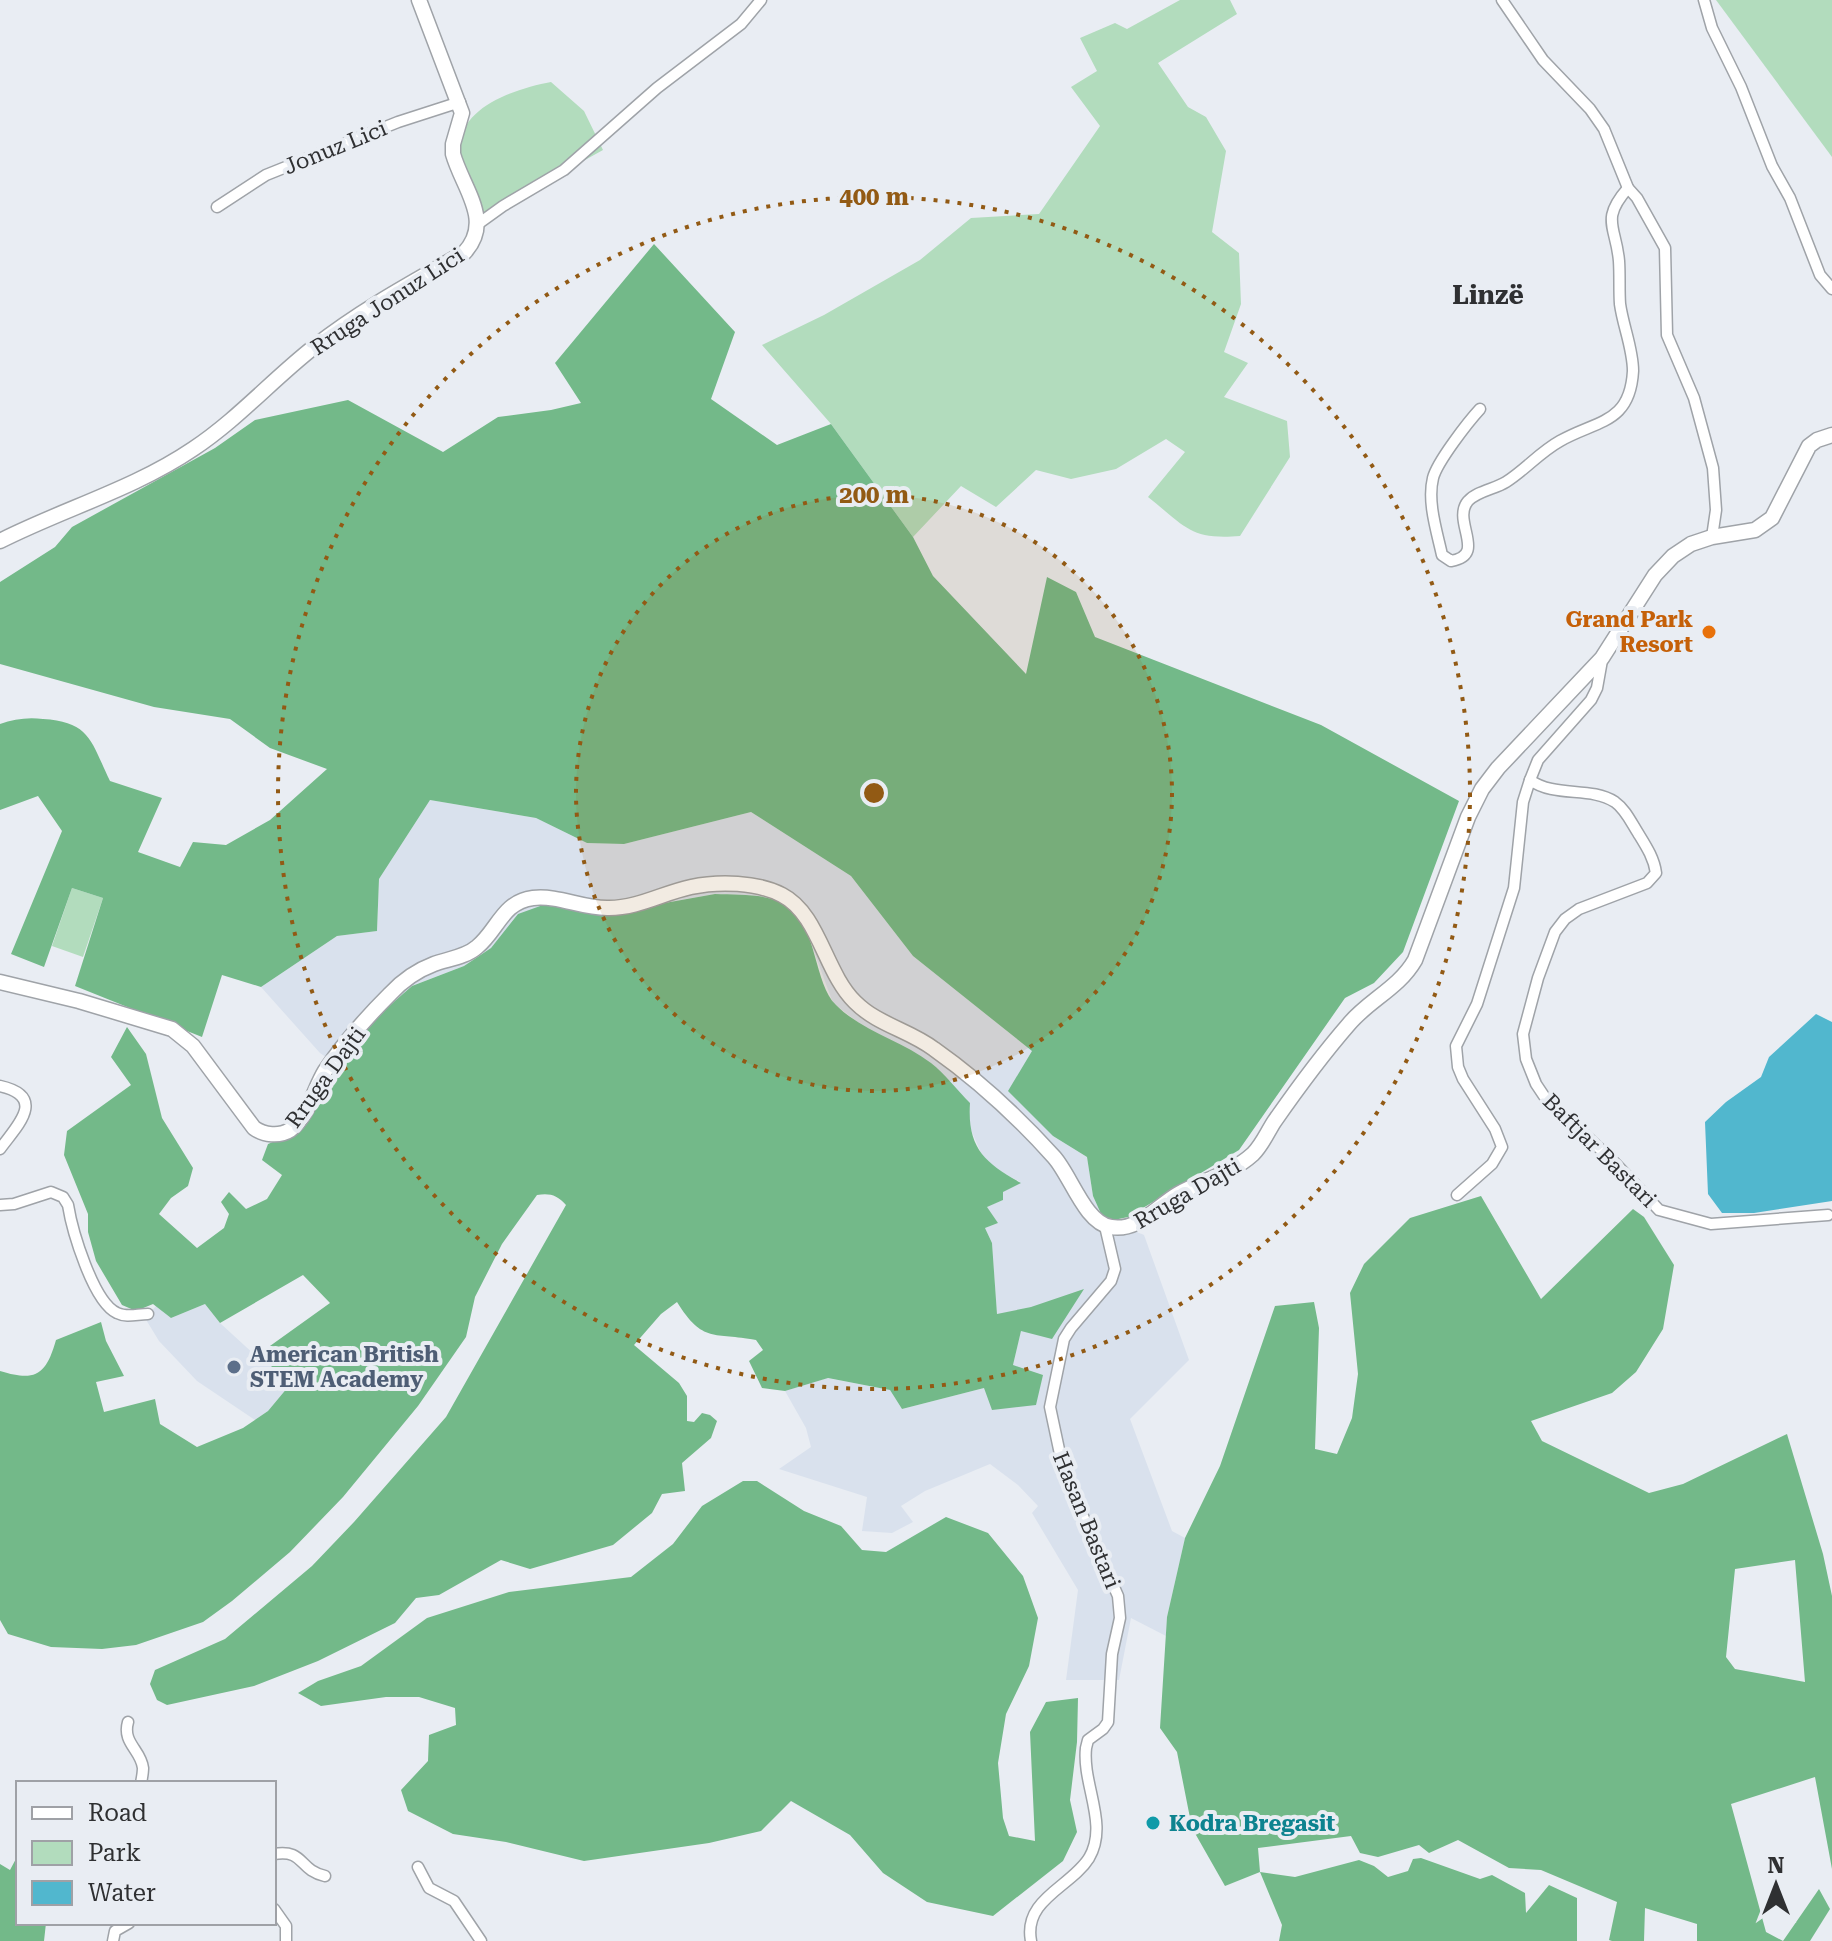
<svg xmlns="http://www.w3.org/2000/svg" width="1832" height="1941" font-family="'Roboto Serif',serif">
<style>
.built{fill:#d9e1ed}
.green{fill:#b2dcbd}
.forest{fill:#73b989;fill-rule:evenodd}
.water{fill:#51b7ce}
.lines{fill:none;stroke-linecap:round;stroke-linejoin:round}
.street-casing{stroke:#9fa3a8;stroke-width:13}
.secondary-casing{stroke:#9fa3a8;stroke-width:17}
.street{stroke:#fff;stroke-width:10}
.secondary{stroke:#fff;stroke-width:14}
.ring{fill:none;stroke:#925a14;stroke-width:4;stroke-dasharray:4 8}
.food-dot{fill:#e8710a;stroke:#e9edf3;stroke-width:3}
.service-dot{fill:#5c6f8a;stroke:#e9edf3;stroke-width:3}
.culture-dot{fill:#0f9aa8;stroke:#e9edf3;stroke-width:3}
.labels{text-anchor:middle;stroke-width:8;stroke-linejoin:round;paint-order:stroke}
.street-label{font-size:22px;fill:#2f3032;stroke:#e9edf3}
.food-label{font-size:22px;font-weight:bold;fill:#c56008;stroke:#e9edf3;text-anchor:end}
.service-label{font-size:22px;font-weight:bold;fill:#4e5e75;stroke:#e9edf3;text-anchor:start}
.culture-label{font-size:22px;font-weight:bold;fill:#0d838f;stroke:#e9edf3;text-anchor:start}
.quarter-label{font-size:26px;font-weight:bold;fill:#2f3032;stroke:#e9edf3}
.centre{fill:#925a14;stroke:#e9edf3;stroke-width:4}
.ring-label{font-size:24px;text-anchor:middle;font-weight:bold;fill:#925a14;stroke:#e9edf3;stroke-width:8;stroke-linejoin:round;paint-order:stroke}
</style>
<rect width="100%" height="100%" fill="#e9edf3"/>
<!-- built -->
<g class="built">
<polygon points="430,800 536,818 587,843 624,844 751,812 851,876 913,956 1032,1051 1053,1136 1087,1157 1093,1196 1102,1216 1144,1235 1189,1360 1130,1419 1172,1531 1185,1538 1167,1617 1166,1636 1131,1618 1119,1680 1066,1680 1078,1590 1032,1513 1038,1506 1018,1485 990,1464 925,1491 901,1506 913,1522 892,1533 862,1531 867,1497 779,1469 811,1447 806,1428 785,1391 827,1378 890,1390 902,1409 984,1388 1013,1365 1021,1330 1031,1307 997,1315 992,1243 985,1228 998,1223 986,1207 1003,1200 1002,1192 1020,1182 991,1166 981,1153 968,1123 970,1103 930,1063 864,1027 833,1003 806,930 777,900 754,896 715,894 620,911 518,914 491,948 464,966 412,986 349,1047 339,1066 320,1053 261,987 337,936 377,931 379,879"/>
<polygon points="205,1304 220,1323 256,1356 293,1381 268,1411 255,1420 197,1381 159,1341 145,1318 156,1306 171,1318"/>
</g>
<!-- green -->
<g class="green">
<path d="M1180,0h50l7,14 -79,49 30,44 18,10 20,34 -14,81 27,21 2,51 -17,48 24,11 -24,34 63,24 3,36 -50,79c-50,4 -54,-9 -92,-39l37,-45 -19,-13 -50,30 -45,10 -35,-9 -40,37 -35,-21 -48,51 -82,-113 -69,-79 62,-30 96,-55 51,-42 68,-4 61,-88 -29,-39 26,-16 -17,-33 35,-15 12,6z"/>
<polygon points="1716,0 1832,0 1832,157"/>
<path d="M551,82l33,29 19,39 -119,66c-8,-19 -20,-38 -23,-58 -10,-49 53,-69 90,-76z"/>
<polygon points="72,888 103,898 83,957 52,946"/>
</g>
<!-- forest -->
<g class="forest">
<path d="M654,244l81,88 -24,67 66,46 54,-21 82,113 20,39 93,98 21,-97 29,15 19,45 226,88 138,76 -56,151 -29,31 -29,15 -106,152 -111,67 -14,3 -12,-4 -9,-20 -6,-39 -34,-21 -45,-45 24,-40 -119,-95 -62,-80 -100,-64 -127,32 -37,-1 -51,-25 -106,-18 -51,79 -2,52 -40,5 -76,51 -39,-12 -20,62 -127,-51 28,-88 -31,-10 -28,79 -33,-13 51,-123 -24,-35 -38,14v-86c14,-5 28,-7 43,-5 48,3 48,23 67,62l52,17 -24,54 42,15 13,-25 33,3 44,-25 57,-51 -57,-21 -40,-29 -76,-12 -154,-43v-82l55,-35 17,-20 143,-79 40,-28 93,-20 95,52 55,-35 53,-7 30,-7 -26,-40z"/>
<path d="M715,894c24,1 52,-1 73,12 29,20 26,78 48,99 27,27 65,35 95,58 14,11 26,27 39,40 -3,45 15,60 51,80l-18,9v8l-16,7 11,16 -13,5 7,15 5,71 34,-7 53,-18 -32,50 -31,-8 -8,34 30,10 -7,30 -44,5 -8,-22 -82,21 -12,-19 -62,-12 -43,13 -23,-3 -13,-27 14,-11 -7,-10c-42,-8 -53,4 -79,-38l-16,12 -27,31 45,38 8,13v25l7,1 8,-9 8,2 7,6 -6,17 -29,25 3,28 -23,3 -10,19 -39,32 -83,24 -29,-9 -62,35 -23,3 -21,25 -77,38 -64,25 -87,19 -10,-5 -7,-16 5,-14 70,-31 87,-73 42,-44 92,-105 120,-212c-9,-10 -16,-12 -29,-10l-35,49 -27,53 -9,40 -48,69 -75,91 -53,55 -58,49 -29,21 -67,23 -34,4 -51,-2 -43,-13 -8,-14v-249c36,11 46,4 56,-31l45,-18 5,19 18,35 -28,6 8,30 51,-13 5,25 37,23 46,-19 25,-17 25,-30 -37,-25 74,-53 -27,-28 -83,48 -15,-19 -34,14 -18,-14 -17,7 -14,-6 -26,-44 -8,-29v-18l-24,-59 3,-24 64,-46 -20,-28 16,-30 19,27 16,64 31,50 -5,18 -17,12 -12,16 38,34 27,-20 5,-14 -8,-12 8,-10 17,17 21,-10 15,-24 -20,-15 6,-16 34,-14 47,-83 23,-26 40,-35 52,-20 27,-18 27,-34 25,-9 53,8 24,-2z"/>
<path d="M1481,1196l60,103 92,-90 11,8 30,48 -11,64 -27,43 -24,21 -81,28 11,20 107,52 34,-9 104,-50 36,120 9,42v273l-17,-92 -84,27 35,128 17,9 36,-52 11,20 -20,32h-113v-17l-52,-16 -1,33h-32l-3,-1 8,-38 -76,-32 -32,-2 -51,-28 -29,13 -10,-8 -41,12 -18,-4 -9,-17 -93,12 2,24 35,5 64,-17 15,6 14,11 20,-6 5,-12 8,-1 59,21 12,-4 33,18 1,20 23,-28 28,13v43h-298l3,-16 -22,-53 -35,14 -33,-58 -15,-76 -17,-24 7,-111 18,-79 35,-72 55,-160 39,-4 5,26 -4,121 22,5 15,-36 6,-44 -8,-81 14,-29 46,-46zM1795,1560l10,122 -70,-13 -9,-12 9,-88z"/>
<polygon points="743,1481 757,1481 804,1511 841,1526 862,1550 886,1552 946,1517 988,1533 1023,1576 1038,1618 1029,1666 1006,1714 998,1763 1003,1818 1009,1836 1035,1841 1030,1732 1046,1702 1078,1698 1077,1742 1070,1800 1077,1832 1063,1861 993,1916 927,1902 883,1873 850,1835 791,1801 761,1831 709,1843 584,1861 506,1842 453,1834 408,1811 401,1790 428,1761 429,1735 456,1725 455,1708 419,1697 386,1697 321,1706 298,1693 318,1681 361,1666 427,1618 509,1592 631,1577 673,1544 702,1506"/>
<polygon points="18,1855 18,1923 46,1923 44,1941 0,1941 0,1864 10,1870"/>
</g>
<!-- water -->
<polygon class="water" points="1816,1014 1832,1022 1832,1201 1754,1213 1722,1213 1708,1194 1705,1122 1726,1102 1761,1077 1769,1057"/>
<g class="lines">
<!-- street casing -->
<g class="street-casing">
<g id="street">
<polyline points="1502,0 1543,60 1590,109 1604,129 1628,188 1637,198 1665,248 1667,335 1694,398 1713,468 1716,510 1712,537"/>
<polyline points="1704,0 1712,28 1741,87 1772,166 1790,198 1820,275 1832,289"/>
<polyline points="217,207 266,175 398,122 460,102"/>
<polyline points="478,224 503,206 564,170 657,88 741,24 761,0"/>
<path d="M1480,409c-12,13 -43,53 -47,69 -6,24 4,54 9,77l9,6c37,-6 0,-40 17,-60 9,-10 27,-12 38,-19 19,-12 34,-30 54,-41 37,-21 70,-17 73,-70 0,-22 -10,-45 -13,-67 -1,-14 0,-28 -1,-43 -3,-35 -19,-41 9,-73"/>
<path d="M1602,660l-5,28 -6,12 -53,60 -8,20c25,18 60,6 85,22 10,7 16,20 23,31 8,13 16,25 18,40l-9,10 -68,26 -14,10 -10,13 -17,46 -15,56 3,25 10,25 8,12 71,67 44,47 52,14 117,-9"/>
<path d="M0,1086c49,11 15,42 0,63"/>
<polyline points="1457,1195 1492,1164 1502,1147 1495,1129 1463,1079 1458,1067 1456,1046 1477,1004 1514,888 1523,802 1530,780"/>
<path d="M0,1205l14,-1 37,-12 12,5 5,8c4,25 25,97 49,108 10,5 20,1 31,1"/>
<path d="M128,1722c-6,21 13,28 15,46 0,5 -1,10 -2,15"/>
<path d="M274,1854c31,-5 24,16 51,22"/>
<polyline points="418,1867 429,1888 454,1901 481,1941"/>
<polyline points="274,1909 286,1926 286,1941"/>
<polyline points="113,1941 115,1931 129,1923"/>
<path d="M1031,1941c-8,-42 40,-54 58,-83 20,-34 -7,-73 -3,-110l2,-8 15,-11 5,-7 4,-68 8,-36 -2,-22 -54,-123 -14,-66 14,-68 7,-11 40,-47 4,-12 -10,-43"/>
</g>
</g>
<!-- secondary casing -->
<g class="secondary-casing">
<g id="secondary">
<path d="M0,541c63,-32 134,-52 193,-92 44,-29 80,-70 121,-102 47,-37 99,-65 150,-94 30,-32 -1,-64 -11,-99v-10l9,-31 -43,-113"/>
<path d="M0,982l79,19 93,28 21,17 61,82c10,7 25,9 36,2 18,-13 24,-41 35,-59 18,-27 42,-54 65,-77 12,-13 28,-24 44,-30 14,-5 32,-7 43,-17 21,-17 25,-45 56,-49 26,-3 50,11 76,10 29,0 54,-15 82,-21 28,-6 66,-5 91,8 37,19 43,78 73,107 23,23 54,28 79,47 44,31 84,68 120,108 17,19 31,66 57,70 27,5 46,-21 67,-33 25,-14 53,-20 75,-40 9,-9 14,-21 21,-32 23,-33 48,-67 75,-98 20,-24 50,-36 66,-64l53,-143 14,-28 16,-21 104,-110 53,-83 18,-19 18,-12 21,-7 43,-7 17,-12 37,-72 8,-6 15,-5"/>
</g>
</g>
<!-- street -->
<use href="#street" class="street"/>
<!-- secondary -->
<use href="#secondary" class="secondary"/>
</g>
<!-- distance rings -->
<circle cx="874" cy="793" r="298" fill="#925a14" fill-opacity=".12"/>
<g class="ring">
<circle cx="874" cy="793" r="298"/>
<circle cx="874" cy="793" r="596"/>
</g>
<!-- markers -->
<circle class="food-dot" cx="1709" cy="632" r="8"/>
<circle class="service-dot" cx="234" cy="1367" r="8"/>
<circle class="culture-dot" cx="1153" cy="1823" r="8"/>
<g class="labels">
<!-- street labels -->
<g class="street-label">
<text transform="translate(335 147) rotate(-22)" y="8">Jonuz Lici</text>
<text transform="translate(387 301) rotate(-33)" y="8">Rruga Jonuz Lici</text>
<text transform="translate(325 1077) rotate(-54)" y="8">Rruga Dajti</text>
<text transform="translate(1600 1150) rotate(45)" y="8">Baftjar Bastari</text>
<text transform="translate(1187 1193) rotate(-30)" y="8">Rruga Dajti</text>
<text transform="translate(1087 1520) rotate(68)" y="8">Hasan Bastari</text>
</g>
<!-- food labels -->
<g class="food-label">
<text x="1693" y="627">Grand Park<tspan x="1693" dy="25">Resort</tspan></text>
</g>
<!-- service labels -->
<g class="service-label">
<text x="250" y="1362">American British<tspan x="250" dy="25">STEM Academy</tspan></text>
</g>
<!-- culture labels -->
<g class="culture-label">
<text x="1169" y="1831">Kodra Bregasit</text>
</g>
<!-- quarter labels -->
<g class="quarter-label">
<text x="1488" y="304">Linzë</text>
</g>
</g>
<circle cx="874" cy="793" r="12" class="centre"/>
<g class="ring-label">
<text x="874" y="205">400 m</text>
<text x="874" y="503">200 m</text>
</g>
<!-- legend -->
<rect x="16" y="1781" width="260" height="144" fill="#e9edf3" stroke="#9fa1a6" stroke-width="2"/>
<rect x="32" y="1807" width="40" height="12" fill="#ffffff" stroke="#9fa1a6" stroke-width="2"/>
<text x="88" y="1821" font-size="24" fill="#2f3032">Road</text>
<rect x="32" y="1841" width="40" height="24" fill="#b2dcbd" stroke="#9fa1a6" stroke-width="2"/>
<text x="88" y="1861" font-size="24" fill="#2f3032">Park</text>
<rect x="32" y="1881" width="40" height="24" fill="#51b7ce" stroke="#9fa1a6" stroke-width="2"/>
<text x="88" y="1901" font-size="24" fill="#2f3032">Water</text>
<!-- north arrow -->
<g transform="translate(1776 1885)" stroke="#e9edf3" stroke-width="6" paint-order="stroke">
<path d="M0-6L14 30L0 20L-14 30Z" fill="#2f3032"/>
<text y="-12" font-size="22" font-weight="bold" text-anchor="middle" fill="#2f3032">N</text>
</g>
</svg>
